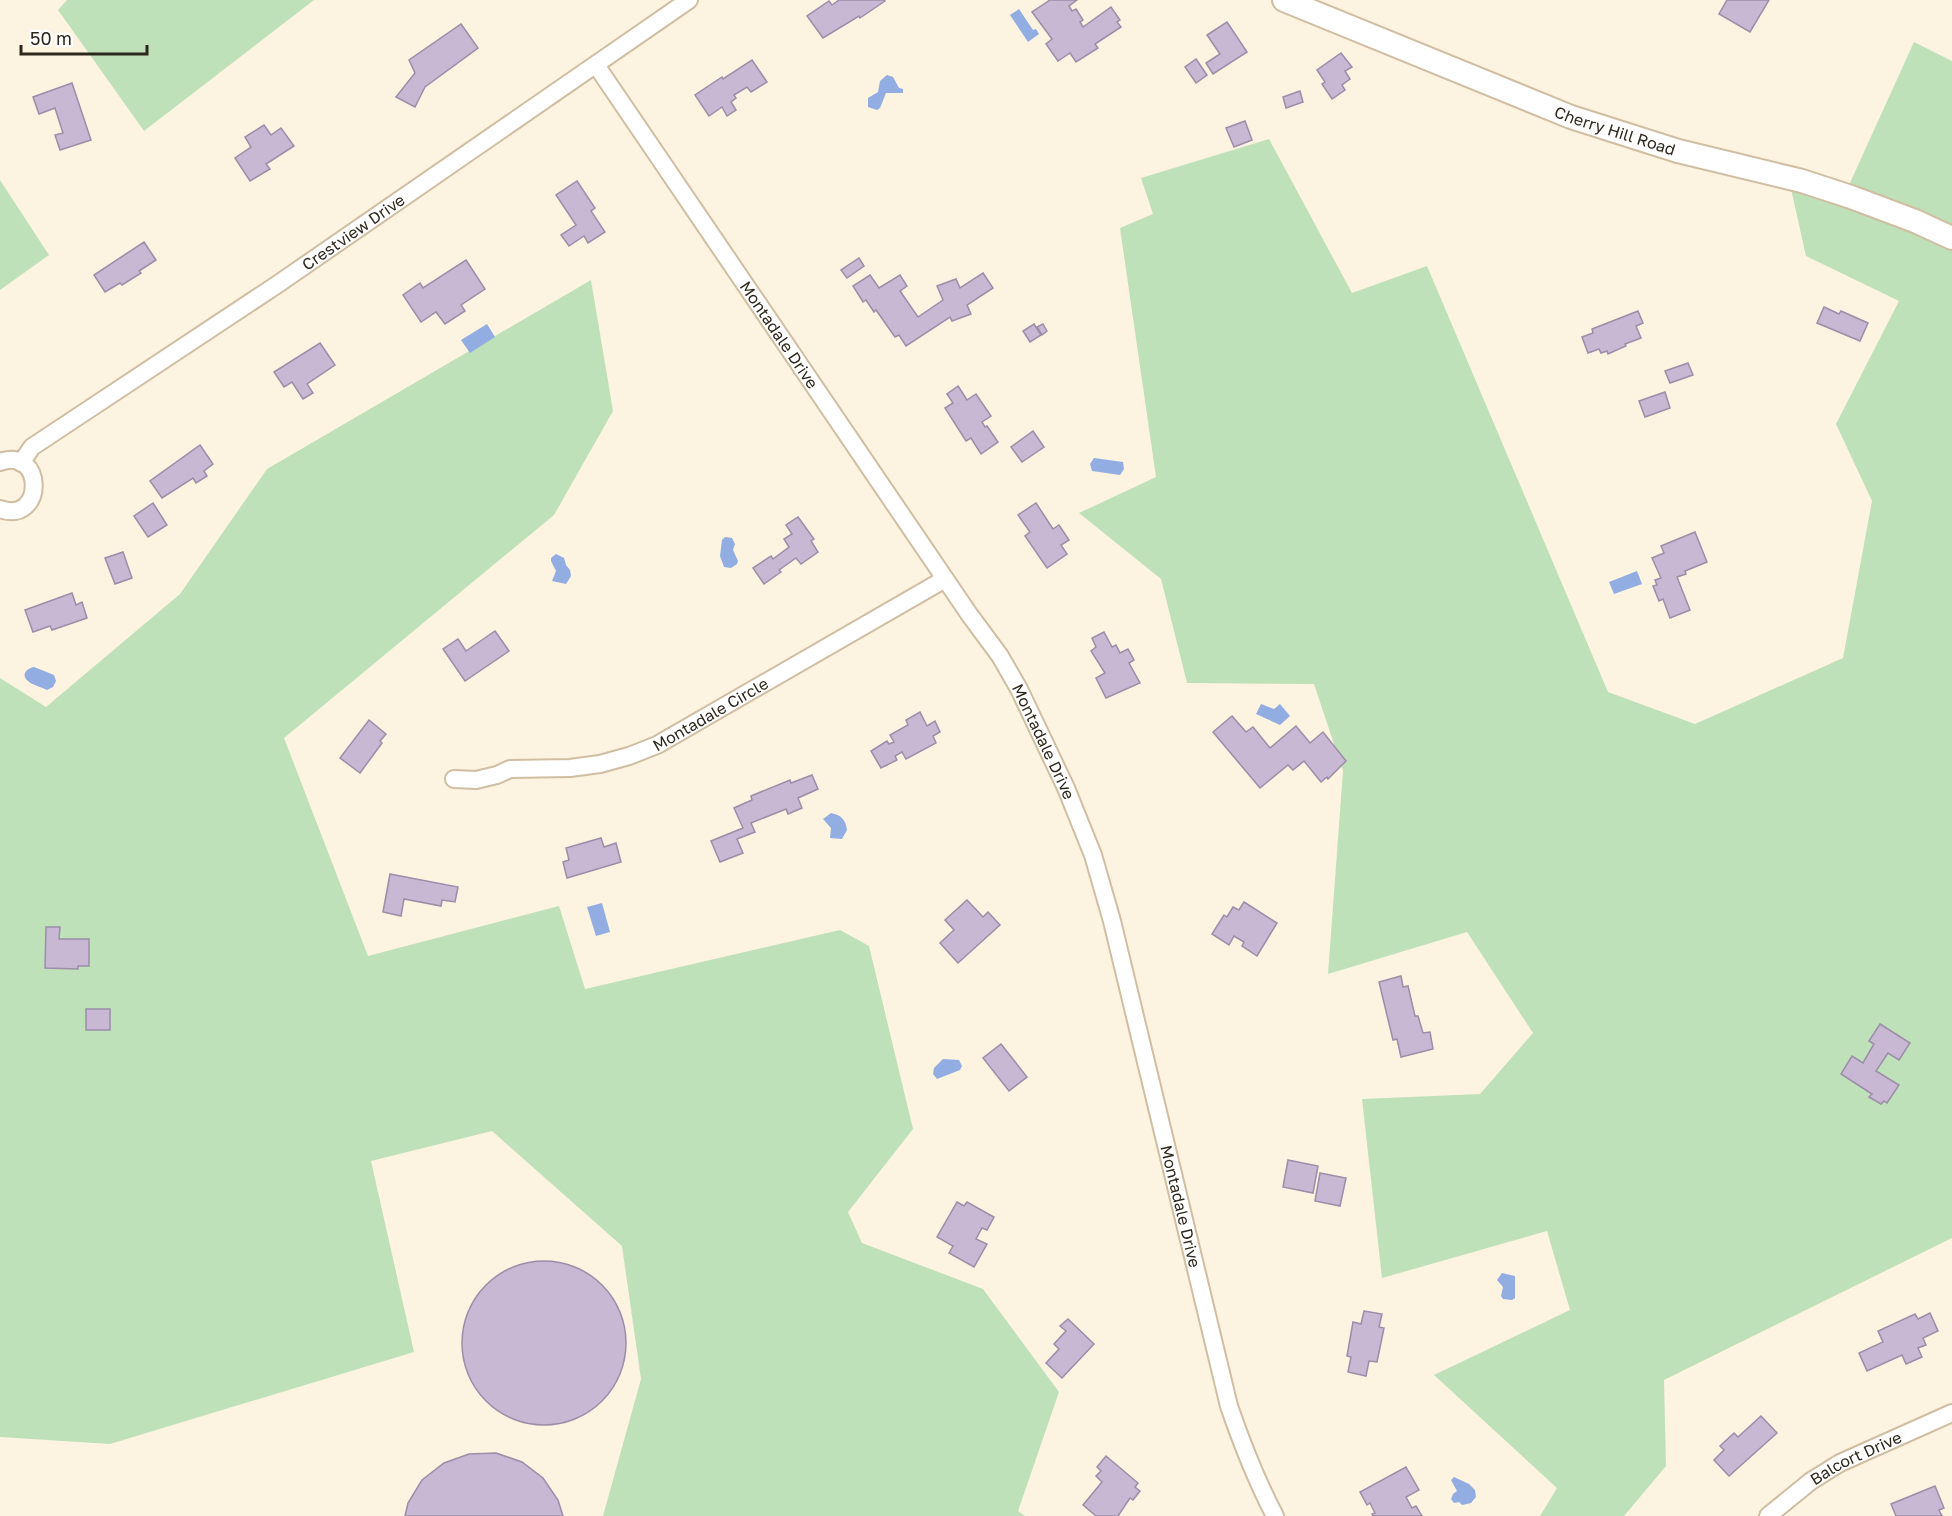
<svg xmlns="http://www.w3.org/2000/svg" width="1952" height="1516" font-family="'Golos Text',sans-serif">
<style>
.green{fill:#bee1b9}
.water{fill:#91ade2}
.building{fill:#c8b8d4;stroke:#9c8da8;stroke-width:1.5}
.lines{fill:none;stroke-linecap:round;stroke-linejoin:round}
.street-casing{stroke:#cfbea1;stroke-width:20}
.secondary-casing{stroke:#cfbea1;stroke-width:26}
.street{stroke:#fff;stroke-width:16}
.secondary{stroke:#fff;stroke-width:22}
.labels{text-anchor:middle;stroke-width:4.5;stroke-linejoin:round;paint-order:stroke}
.street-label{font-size:16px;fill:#2e281c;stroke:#fff}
</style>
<rect width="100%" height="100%" fill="#fdf3e1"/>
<!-- green -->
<g class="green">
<polygon points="67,0 314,0 144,131 58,10"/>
<polygon points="1914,42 1952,61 1952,1238 1664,1380 1666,1466 1624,1516 1540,1516 1557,1488 1434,1375 1570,1310 1547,1231 1382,1278 1362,1099 1480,1094 1533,1033 1467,932 1328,974 1343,771 1314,684 1187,683 1161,579 1079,513 1156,477 1120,228 1153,214 1141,178 1269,139 1352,293 1427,266 1608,692 1695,724 1843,658 1872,501 1836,424 1899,301 1806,256 1789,180 1844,196"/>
<polygon points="0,180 49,255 0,290"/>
<polygon points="591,280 613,411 554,515 284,738 368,956 559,906 585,989 840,930 869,946 913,1129 848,1212 862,1243 983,1289 1059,1392 1018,1511 1025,1516 603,1516 641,1379 622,1246 492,1131 371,1161 414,1352 110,1444 0,1437 0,678 46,707 180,594 267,469"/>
</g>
<!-- water -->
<g class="water">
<polygon points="1019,9 1033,30 1036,29 1039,34 1028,42 1010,15"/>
<polygon points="887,75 893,77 899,88 903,89 903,93 886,93 880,108 877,110 868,107 868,98 878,92 880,81"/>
<polygon points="487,324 495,337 470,353 461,340"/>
<polygon points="1094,458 1123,462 1124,469 1120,475 1092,471 1090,464"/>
<polygon points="725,537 732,538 735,544 733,550 738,561 737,564 731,568 724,567 720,556 722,540"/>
<polygon points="556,554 564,558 566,565 570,570 571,576 566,584 552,581 556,571 551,561 551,558"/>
<polygon points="1637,571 1642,584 1614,594 1609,582"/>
<path d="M34,667l20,8 2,6 -3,6 -6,3c-5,-3 -15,-5 -19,-9 -8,-7 0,-13 6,-14z"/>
<polygon points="1261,704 1274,709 1280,704 1290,716 1280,725 1256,714"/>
<path d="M831,813c10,2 15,7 16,17l-5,9 -12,-1 1,-10 -8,-9z"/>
<polygon points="602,903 610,932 596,936 587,907"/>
<polygon points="943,1059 959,1060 962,1066 960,1070 937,1079 933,1074 934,1068"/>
<polygon points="1502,1273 1515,1276 1515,1298 1512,1300 1503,1299 1501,1296 1503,1287 1497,1280"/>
<polygon points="1454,1477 1469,1484 1475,1490 1476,1497 1471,1503 1462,1505 1459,1502 1454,1503 1451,1499 1453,1494 1457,1491 1451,1480"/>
</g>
<!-- building -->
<g class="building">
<polygon points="839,0 884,0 885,1 860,18 859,16 823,38 807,16 829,1 832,5"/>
<polygon points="1050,0 1077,0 1069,6 1072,11 1076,9 1083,20 1080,22 1083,27 1111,7 1120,20 1117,22 1121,27 1095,44 1098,48 1076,62 1070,53 1058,61 1046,44 1052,39 1032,12"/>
<polygon points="1727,0 1769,0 1750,32 1719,14"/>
<polygon points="1227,22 1247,52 1213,74 1206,63 1220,54 1207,35"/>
<polygon points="461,24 478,48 425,87 415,107 396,97 415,73 409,60"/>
<polygon points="1341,53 1352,67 1345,71 1350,79 1342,85 1345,90 1332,99 1322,84 1325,82 1317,70"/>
<polygon points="1196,59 1207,75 1196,83 1185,67"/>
<polygon points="752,60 767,82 751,92 747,87 734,95 736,98 731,102 736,110 727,116 722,107 709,116 695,95 722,77 723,79"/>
<polygon points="72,83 91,140 60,150 55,135 63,133 55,108 39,114 33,97"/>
<polygon points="1300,91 1303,102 1286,108 1283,97"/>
<polygon points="1245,121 1252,140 1234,147 1226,128"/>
<polygon points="264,125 271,135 281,128 294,146 266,164 270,169 250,181 235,158 251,147 245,137"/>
<polygon points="577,181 595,208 591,211 605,232 588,243 584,236 569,246 561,235 576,225 556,195"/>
<polygon points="144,242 156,260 139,271 141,273 122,285 120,283 105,292 94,275"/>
<polygon points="859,258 864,266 847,278 841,270"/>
<polygon points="466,260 485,289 461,305 465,311 445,324 436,312 421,322 403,295 420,283 423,288"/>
<polygon points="983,273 993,288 967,305 971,314 952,321 950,317 906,346 899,335 895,337 876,310 874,312 866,300 863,302 853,286 870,275 879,288 900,275 907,286 900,291 918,317 943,300 937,286 956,279 960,288"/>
<polygon points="1824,307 1839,314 1841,311 1868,323 1860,341 1817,323"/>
<polygon points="1638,311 1643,323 1636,326 1641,338 1625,344 1626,346 1608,354 1607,351 1601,353 1599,349 1588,353 1582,337 1593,333 1592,329"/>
<polygon points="1034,324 1041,335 1030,342 1023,331"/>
<polygon points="1043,324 1047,331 1042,335 1037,327"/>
<polygon points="320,343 335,365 307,384 313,393 303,399 292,382 284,387 274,372"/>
<polygon points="1688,363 1693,375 1670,383 1665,371"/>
<polygon points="958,386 967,400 976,394 991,416 982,422 985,427 987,426 998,442 981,454 971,438 966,441 945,408 953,403 947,394"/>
<polygon points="1665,392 1670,408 1645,417 1639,401"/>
<polygon points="1033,431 1044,447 1022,462 1011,447"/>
<polygon points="200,445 213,464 204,471 207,476 196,483 193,478 162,498 150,481"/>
<polygon points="153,503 167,525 148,537 134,516"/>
<polygon points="1036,503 1053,529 1059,525 1069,540 1061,545 1067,554 1047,568 1025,536 1030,532 1018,515"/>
<polygon points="798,517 814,539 811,541 818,552 801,564 796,558 779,570 781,572 764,584 753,568 771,556 773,559 789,547 784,539 792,534 786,525"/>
<polygon points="1695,532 1707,562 1685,571 1686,574 1677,577 1690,610 1670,618 1663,599 1659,601 1653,586 1657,585 1655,580 1661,578 1652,558 1664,553 1661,546"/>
<polygon points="123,552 132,578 115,584 105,558"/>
<polygon points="72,593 76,605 82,602 87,618 52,630 50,626 33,632 25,610"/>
<polygon points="495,631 509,651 465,681 443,649 458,639 466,651"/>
<polygon points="1104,632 1112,647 1116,645 1120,653 1128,649 1134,660 1129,663 1140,683 1106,698 1096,678 1105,673 1091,651 1096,647 1092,638"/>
<polygon points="920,712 927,726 935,721 940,732 933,736 936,743 906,759 902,752 895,756 897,760 881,768 871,751 887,741 889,744 894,742 890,735 908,725 906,720"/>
<polygon points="1232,716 1246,732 1253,727 1270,748 1296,726 1310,743 1323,732 1346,761 1328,779 1327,777 1321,782 1304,761 1293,770 1288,765 1260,788 1213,732"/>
<polygon points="369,720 386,734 380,741 382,743 360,773 340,758"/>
<polygon points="812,775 818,789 798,798 802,808 788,814 786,809 751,823 755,832 737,839 743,853 720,862 711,841 743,828 734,808 752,800 751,796 790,780 791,783"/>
<polygon points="601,838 604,847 616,843 621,862 567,878 563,862 569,860 566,848"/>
<polygon points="390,874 458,887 455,902 442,900 441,906 404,899 401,916 383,912"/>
<polygon points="967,900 983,917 988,912 1000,925 958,963 940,943 954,930 945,920"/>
<polygon points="1244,902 1277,923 1257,956 1242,946 1244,942 1234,936 1229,945 1212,934 1224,915 1227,917 1233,907 1239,910"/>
<polygon points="46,927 60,927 59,939 89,939 89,966 78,966 78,969 45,968"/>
<polygon points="1401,976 1403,987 1408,986 1415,1016 1418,1016 1423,1033 1430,1032 1433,1049 1401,1057 1397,1039 1393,1040 1379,982"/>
<rect x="86" y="1009" width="24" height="21"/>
<polygon points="1880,1024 1910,1043 1899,1060 1888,1053 1876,1071 1899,1085 1887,1103 1884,1101 1881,1104 1869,1097 1872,1094 1841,1074 1852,1056 1863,1063 1874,1044 1869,1041"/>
<polygon points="1001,1044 1027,1077 1009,1091 983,1058"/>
<polygon points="1288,1160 1318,1166 1313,1193 1283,1187"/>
<polygon points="1320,1173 1346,1178 1340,1206 1315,1201"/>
<polygon points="957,1202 964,1206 967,1202 994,1217 987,1230 982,1228 976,1239 987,1244 974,1267 949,1253 953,1246 937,1237"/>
<circle cx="544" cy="1343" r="82"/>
<polygon points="1364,1311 1382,1314 1379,1327 1384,1328 1377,1362 1369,1361 1366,1376 1348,1372 1351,1357 1347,1356 1353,1322 1361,1324"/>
<polygon points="1930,1313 1938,1331 1923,1338 1926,1345 1918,1348 1922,1357 1906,1364 1902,1355 1867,1371 1859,1353 1883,1342 1878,1331 1915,1314 1918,1319"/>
<polygon points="1068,1319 1094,1344 1062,1378 1046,1363 1059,1349 1054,1344 1066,1331 1060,1326"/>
<polygon points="1761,1416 1777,1433 1729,1476 1714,1460 1724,1450 1720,1446 1734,1433 1738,1437"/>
<polygon points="496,1453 522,1462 543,1478 558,1500 563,1516 405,1516 408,1503 422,1480 444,1463 469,1454"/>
<polygon points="1106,1456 1138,1483 1135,1487 1140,1491 1133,1500 1130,1498 1118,1516 1096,1516 1083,1505 1102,1482 1096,1476 1101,1471 1097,1467"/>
<polygon points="1406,1467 1419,1490 1406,1497 1412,1508 1416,1506 1422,1516 1373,1516 1372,1514 1375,1513 1370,1503 1367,1505 1360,1492"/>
<polygon points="1935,1486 1944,1508 1939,1510 1942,1516 1896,1516 1891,1504"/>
</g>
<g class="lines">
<!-- street casing -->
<g class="street-casing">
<g id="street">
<path id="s1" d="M596,65l373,549 31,42 19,33 47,99 27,67 19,66 117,485c13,38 27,74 46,110"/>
<path d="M0,462c45,-16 45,63 0,47"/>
<path id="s2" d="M21,463l11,-16 246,-163 411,-284"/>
<path id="s3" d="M454,779l22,1 21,-5 13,-6 60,-1 30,-4 29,-8 28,-11 288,-166"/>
<path id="s4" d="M1768,1516l43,-35 29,-18 112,-50"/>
</g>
</g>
<!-- secondary casing -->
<g class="secondary-casing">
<g id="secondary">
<path id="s5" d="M1284,0l287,117 107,34 124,30 49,16 64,24 37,17"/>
</g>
</g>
<!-- street -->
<use href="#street" class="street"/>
<!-- secondary -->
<use href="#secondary" class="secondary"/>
</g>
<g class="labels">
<!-- street labels -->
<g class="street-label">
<text dy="6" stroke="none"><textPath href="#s5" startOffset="356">Cherry Hill Road</textPath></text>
<text dy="6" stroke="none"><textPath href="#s2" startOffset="406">Crestview Drive</textPath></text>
<text dy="6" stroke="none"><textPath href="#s1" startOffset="326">Montadale Drive</textPath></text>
<text dy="6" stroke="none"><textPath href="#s3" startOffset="270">Montadale Circle</textPath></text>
<text dy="6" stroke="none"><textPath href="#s1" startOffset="812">Montadale Drive</textPath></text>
<text dy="6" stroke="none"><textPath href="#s1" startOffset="1298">Montadale Drive</textPath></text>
<text dy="6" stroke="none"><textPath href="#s4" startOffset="106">Balcort Drive</textPath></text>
</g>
</g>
<!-- scale -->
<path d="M21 45v9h126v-9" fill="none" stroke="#2e281c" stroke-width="3"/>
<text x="30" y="45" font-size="18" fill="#2e281c" stroke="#ffffff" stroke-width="4.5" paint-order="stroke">50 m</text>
</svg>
